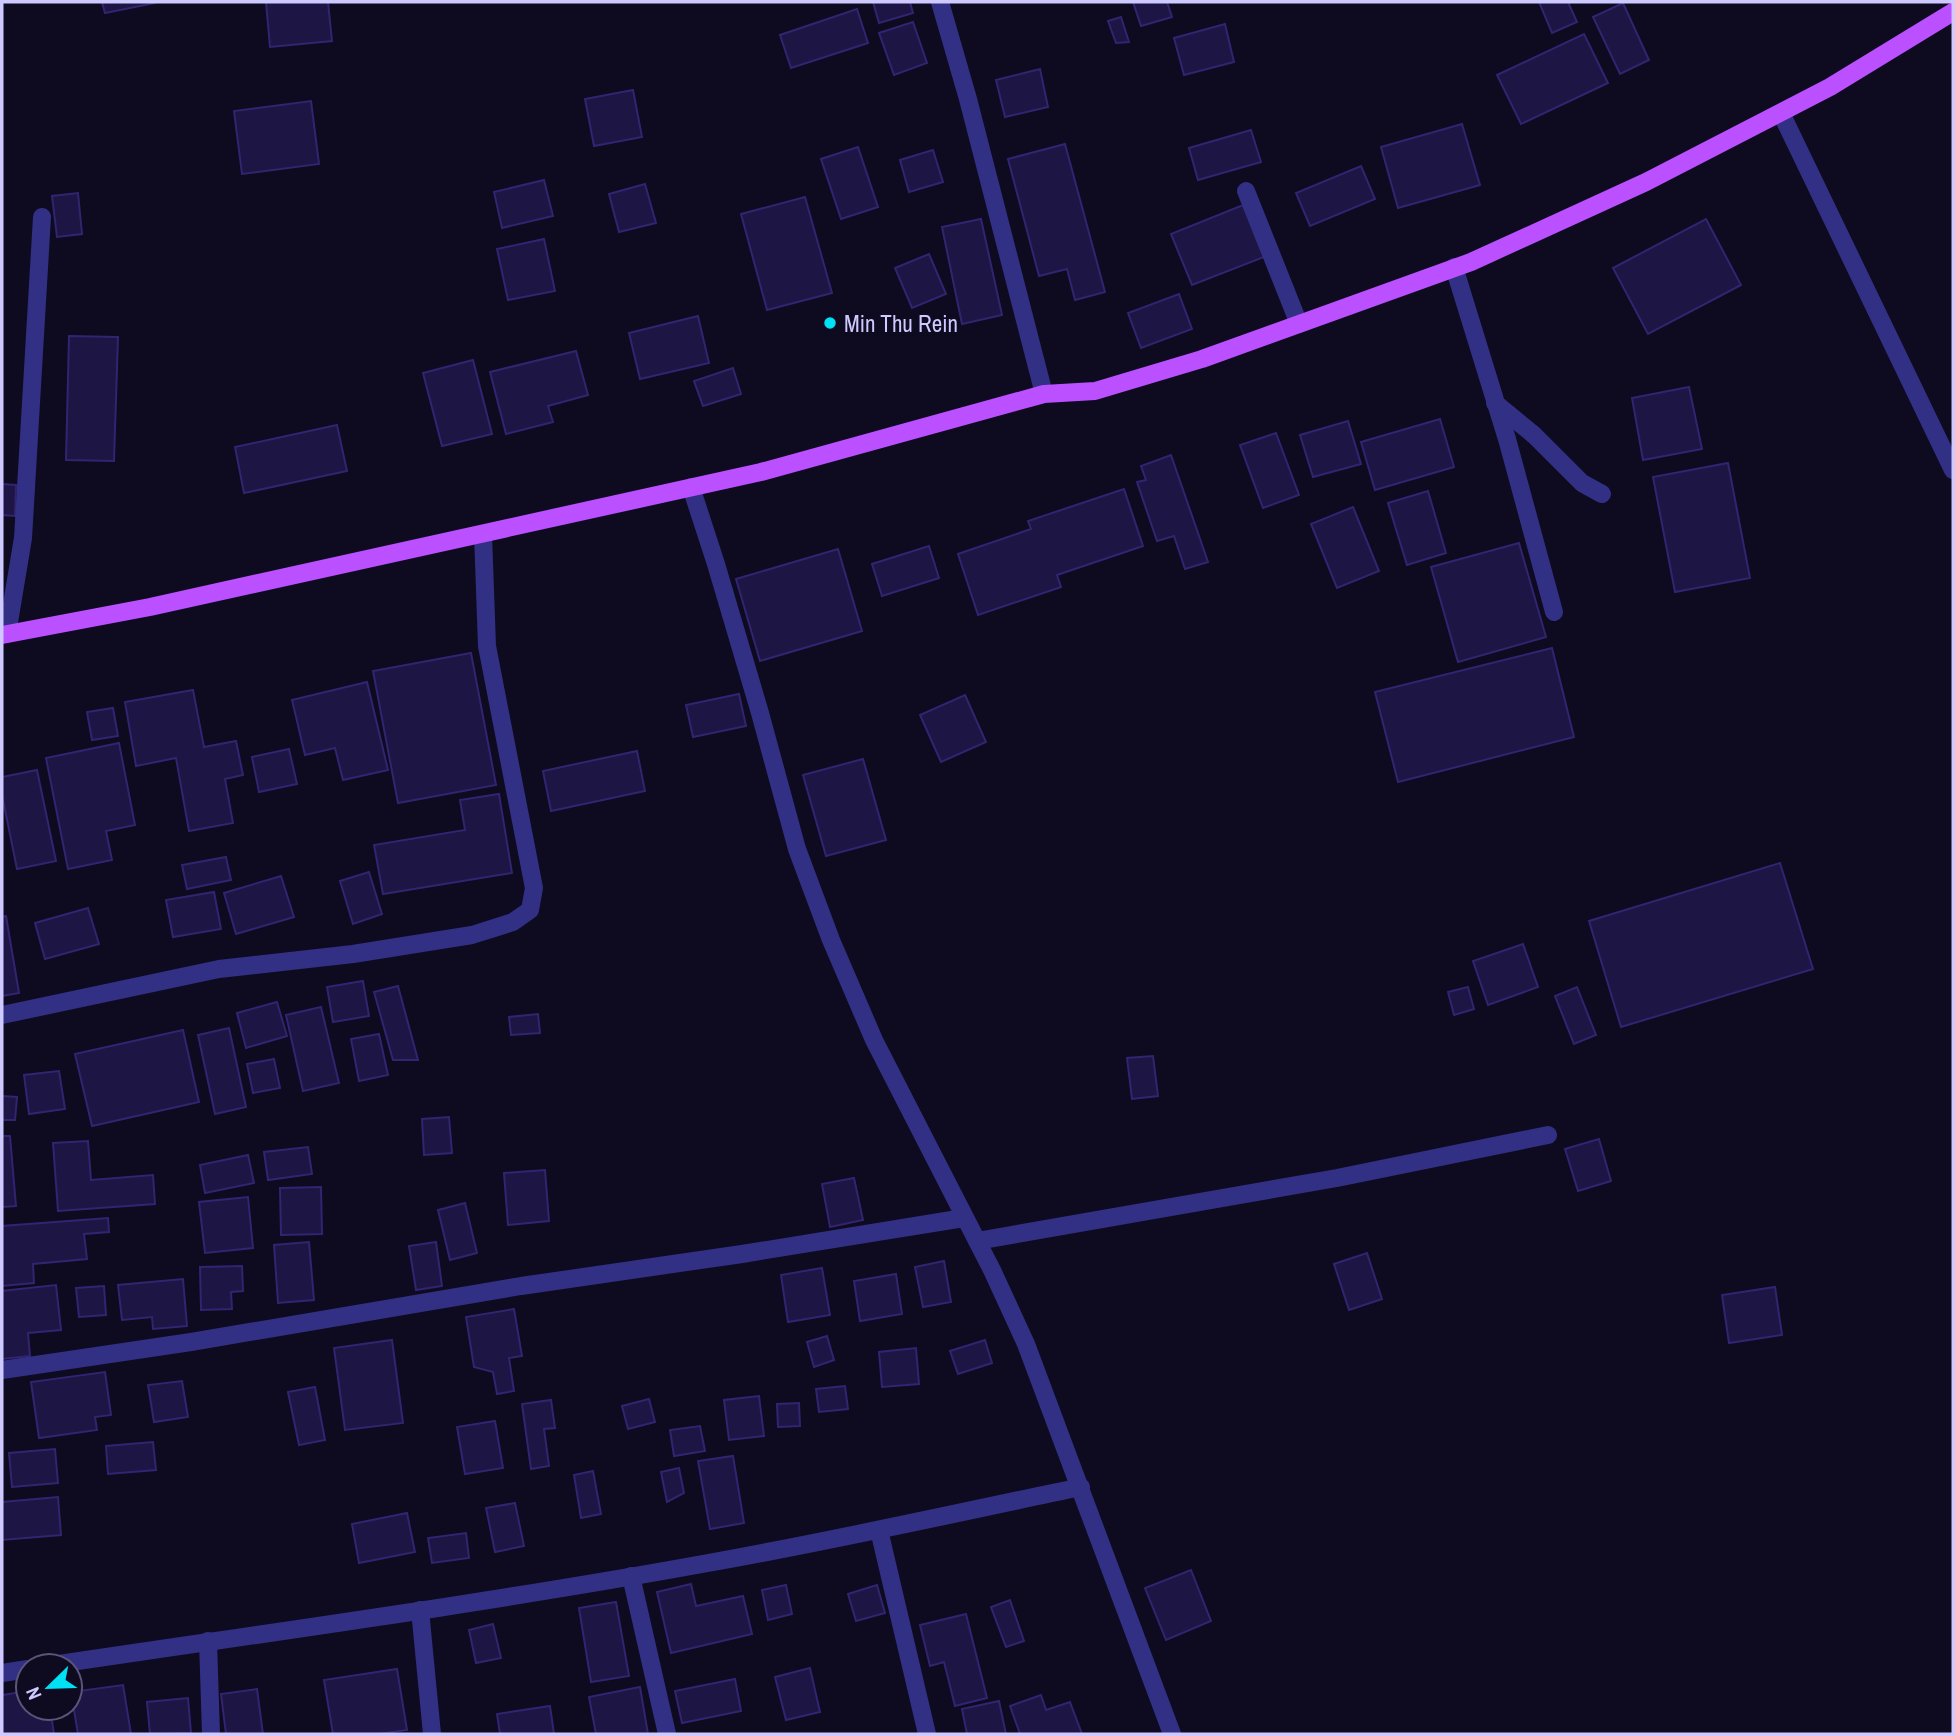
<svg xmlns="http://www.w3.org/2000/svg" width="1955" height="1736" font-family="'Archivo Narrow',sans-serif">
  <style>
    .building { fill: #1d1543; stroke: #322471; stroke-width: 2 }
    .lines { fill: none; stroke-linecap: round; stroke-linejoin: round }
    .service { stroke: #323084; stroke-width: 18 }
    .minor { stroke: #323084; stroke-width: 18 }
    .primary { stroke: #ba50ff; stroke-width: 18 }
    .poi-dot { fill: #00e1f4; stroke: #0e0a20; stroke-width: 2.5 }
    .labels { text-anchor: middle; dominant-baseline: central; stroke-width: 7; stroke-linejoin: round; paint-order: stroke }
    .poi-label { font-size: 23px; fill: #cec9ff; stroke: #0e0a20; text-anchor: start }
  </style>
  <rect width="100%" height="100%" fill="#0e0a20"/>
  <g class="building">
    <path d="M102,2H154L155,3L105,13Z"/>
    <path d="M266,2H328L332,41L270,47Z"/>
    <path d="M873,2H910L913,13L879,23Z"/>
    <path d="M1133,2H1167L1172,17L1141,26Z"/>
    <path d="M1539,2H1568L1577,22L1552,33Z"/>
    <path d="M1623,3L1649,60L1620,74L1593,17Z"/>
    <path d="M857,9L868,43L791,68L780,35Z"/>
    <path d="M1121,17L1129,42L1116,43L1108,21Z"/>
    <path d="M913,22L927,63L894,75L879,33Z"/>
    <path d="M1225,24L1234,62L1184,75L1174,38Z"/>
    <path d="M1584,34L1608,83L1521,124L1497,75Z"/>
    <path d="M1040,69L1048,107L1005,117L996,80Z"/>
    <path d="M633,90L642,137L594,146L585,99Z"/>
    <path d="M311,101L319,164L242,174L234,111Z"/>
    <path d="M1462,124L1480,185L1398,208L1381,147Z"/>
    <path d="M1251,130L1261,162L1198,180L1189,148Z"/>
    <path d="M1065,144L1105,292L1075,300L1067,269L1039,276L1008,159Z"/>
    <path d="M858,147L878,207L841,219L821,159Z"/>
    <path d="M933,150L943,182L909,192L900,160Z"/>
    <path d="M1361,166L1375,199L1310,226L1296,193Z"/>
    <path d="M544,180L553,216L502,228L494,192Z"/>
    <path d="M645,184L656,223L619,232L609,194Z"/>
    <path d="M78,193L82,234L57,237L52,196Z"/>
    <path d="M805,197L832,293L767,310L741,214Z"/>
    <path d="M1243,205L1264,257L1192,285L1171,234Z"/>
    <path d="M981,219L1002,315L962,324L942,227Z"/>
    <path d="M1706,219L1741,285L1648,334L1613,268Z"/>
    <path d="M544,239L555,291L508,300L497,249Z"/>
    <path d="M929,254L946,294L912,308L895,268Z"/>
    <path d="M1179,294L1192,329L1141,348L1128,313Z"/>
    <path d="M698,316L709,363L640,379L629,333Z"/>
    <path d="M69,336L118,337L114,461L66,460Z"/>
    <path d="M576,351L588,395L548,406L553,422L506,434L490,372Z"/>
    <path d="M473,360L492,434L442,446L423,373Z"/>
    <path d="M733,368L741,394L703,406L694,381Z"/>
    <path d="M1689,387L1702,449L1643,460L1632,398Z"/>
    <path d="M1440,419L1454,467L1375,490L1361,442Z"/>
    <path d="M1348,421L1361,464L1313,477L1300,435Z"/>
    <path d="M337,425L347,471L244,493L235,447Z"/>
    <path d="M1276,433L1299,495L1263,508L1240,445Z"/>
    <path d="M1171,455L1208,562L1185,569L1174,536L1157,541L1137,482L1146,480L1141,466Z"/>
    <path d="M1728,463L1750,578L1675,592L1653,477Z"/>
    <path d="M2,484L16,485L15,516L2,515Z"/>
    <path d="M1124,489L1143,546L1057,575L1061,587L978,615L958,554L1031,529L1028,521Z"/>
    <path d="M1428,491L1446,553L1407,565L1388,503Z"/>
    <path d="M1353,507L1379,571L1337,588L1311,524Z"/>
    <path d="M1519,543L1546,637L1458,662L1431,567Z"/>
    <path d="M929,546L939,578L882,596L872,564Z"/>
    <path d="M838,549L862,631L760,661L736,579Z"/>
    <path d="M1552,648L1574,737L1398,782L1375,692Z"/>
    <path d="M471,653L496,785L398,803L373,671Z"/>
    <path d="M367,682L388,770L343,780L335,748L305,755L292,700Z"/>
    <path d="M193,690L204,747L236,741L243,775L225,779L233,823L189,831L176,758L136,766L125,702Z"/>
    <path d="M739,694L746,726L693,737L686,705Z"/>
    <path d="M965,695L986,742L941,762L920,715Z"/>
    <path d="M113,708L118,736L92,740L87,712Z"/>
    <path d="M119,743L135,825L106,831L112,860L68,869L46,758Z"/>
    <path d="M289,749L297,784L259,792L252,757Z"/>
    <path d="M637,751L645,791L551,811L543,771Z"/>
    <path d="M863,759L886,840L826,856L803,775Z"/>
    <path d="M37,770L56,861L17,869L2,795V777Z"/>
    <path d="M499,794L512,873L383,894L374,845L465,830L460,800Z"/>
    <path d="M226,857L231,880L187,889L182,865Z"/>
    <path d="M1780,863L1813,969L1621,1027L1589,921Z"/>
    <path d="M369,872L382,914L353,924L340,881Z"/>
    <path d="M281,876L294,917L236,934L224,893Z"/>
    <path d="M214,892L221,929L173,937L166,900Z"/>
    <path d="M88,908L99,944L45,959L35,923Z"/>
    <path d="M6,916L19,993L2,996V917Z"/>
    <path d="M1523,944L1538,987L1488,1005L1473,961Z"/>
    <path d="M363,981L369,1016L333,1022L327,987Z"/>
    <path d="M398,986L418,1060H393L374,992Z"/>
    <path d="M1468,987L1474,1009L1454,1015L1448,992Z"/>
    <path d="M1577,987L1596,1035L1574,1044L1555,996Z"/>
    <path d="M277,1002L287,1036L246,1048L237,1013Z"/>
    <path d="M321,1007L339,1083L303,1091L286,1015Z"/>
    <path d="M538,1014L540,1033L511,1035L509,1017Z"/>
    <path d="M229,1028L246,1107L215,1114L198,1035Z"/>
    <path d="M183,1030L199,1102L92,1126L75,1054Z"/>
    <path d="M379,1034L388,1075L359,1081L351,1039Z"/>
    <path d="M1153,1056L1158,1096L1132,1099L1127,1058Z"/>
    <path d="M274,1059L280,1088L253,1093L247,1064Z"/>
    <path d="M59,1071L65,1109L29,1114L24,1075Z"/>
    <path d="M2,1096L17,1097L15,1120H2Z"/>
    <path d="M449,1117L452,1153L424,1155L422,1119Z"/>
    <path d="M2,1136H10L16,1206L2,1207Z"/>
    <path d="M1599,1139L1611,1181L1578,1191L1565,1149Z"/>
    <path d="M88,1141L91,1180L153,1175L155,1204L58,1211L53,1143Z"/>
    <path d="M308,1147L312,1174L268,1180L264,1152Z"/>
    <path d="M248,1155L254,1183L205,1193L200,1165Z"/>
    <path d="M545,1170L549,1221L508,1225L504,1173Z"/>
    <path d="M854,1178L863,1220L830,1227L822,1184Z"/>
    <path d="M321,1187L322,1234L281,1235L280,1188Z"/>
    <path d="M248,1197L253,1248L205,1253L199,1202Z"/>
    <path d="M465,1203L477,1253L450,1260L438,1210Z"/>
    <path d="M108,1218L109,1232L84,1234L87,1259L33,1264L34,1283L2,1286V1226Z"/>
    <path d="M309,1242L314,1300L278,1303L274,1245Z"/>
    <path d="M436,1242L442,1286L416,1290L409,1246Z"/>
    <path d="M1367,1253L1382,1299L1349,1310L1334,1264Z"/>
    <path d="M944,1261L951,1302L923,1307L915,1267Z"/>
    <path d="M242,1266L243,1291L231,1292L232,1309L201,1310L200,1267Z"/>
    <path d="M822,1268L830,1315L788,1322L781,1275Z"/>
    <path d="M896,1274L902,1314L860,1321L854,1281Z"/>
    <path d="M183,1279L187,1326L153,1329L152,1317L122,1320L118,1285Z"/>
    <path d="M56,1285L61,1330L28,1333L30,1356L2,1359V1291Z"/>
    <path d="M104,1286L106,1315L79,1317L76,1288Z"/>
    <path d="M1775,1287L1782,1335L1729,1343L1722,1295Z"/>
    <path d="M514,1309L522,1356L509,1358L514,1391L497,1394L493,1372L474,1367L466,1317Z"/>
    <path d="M827,1336L834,1360L814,1367L807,1342Z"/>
    <path d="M392,1340L403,1423L345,1430L334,1348Z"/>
    <path d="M985,1340L992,1363L958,1374L950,1351Z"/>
    <path d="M916,1348L919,1384L882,1387L879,1352Z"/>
    <path d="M105,1372L111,1415L95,1417L97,1430L39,1438L31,1382Z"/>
    <path d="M182,1381L188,1417L154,1422L148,1385Z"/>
    <path d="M845,1386L848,1409L819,1412L816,1389Z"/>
    <path d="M315,1387L325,1440L299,1445L288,1392Z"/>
    <path d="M759,1396L764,1436L729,1440L724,1400Z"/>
    <path d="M649,1399L655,1422L628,1429L622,1406Z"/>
    <path d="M551,1400L555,1428L544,1429L549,1466L531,1469L522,1404Z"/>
    <path d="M799,1403L800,1426L778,1427L777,1404Z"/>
    <path d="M495,1421L503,1468L465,1474L457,1427Z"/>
    <path d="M700,1426L705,1451L674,1456L670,1430Z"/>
    <path d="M153,1442L156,1470L108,1474L106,1446Z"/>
    <path d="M55,1449L58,1483L12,1487L9,1453Z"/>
    <path d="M733,1456L744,1523L710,1529L698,1461Z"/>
    <path d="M679,1468L684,1493L667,1502L661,1472Z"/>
    <path d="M593,1471L601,1514L581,1518L574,1475Z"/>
    <path d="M58,1497L61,1535L2,1540V1502Z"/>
    <path d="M515,1503L524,1546L495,1552L486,1508Z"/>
    <path d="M407,1513L415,1552L359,1563L352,1524Z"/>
    <path d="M466,1533L469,1558L432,1563L428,1538Z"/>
    <path d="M1191,1570L1211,1621L1166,1640L1145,1588Z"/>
    <path d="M691,1584L696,1606L743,1596L752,1634L671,1653L657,1592Z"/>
    <path d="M786,1585L792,1614L768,1620L762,1590Z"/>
    <path d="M877,1585L885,1613L856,1621L848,1594Z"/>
    <path d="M1010,1600L1024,1641L1006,1647L991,1607Z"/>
    <path d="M616,1602L629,1676L591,1682L579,1608Z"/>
    <path d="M966,1614L987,1698L955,1706L944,1662L930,1666L920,1625Z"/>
    <path d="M493,1624L501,1658L476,1663L469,1630Z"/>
    <path d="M810,1668L820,1712L786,1720L775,1677Z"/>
    <path d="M397,1669L407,1730L379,1734H333L324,1680Z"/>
    <path d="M735,1679L741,1711L682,1723L675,1691Z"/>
    <path d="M123,1685L131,1734H78L71,1692Z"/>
    <path d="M640,1687L648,1734H596L589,1697Z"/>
    <path d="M257,1689L263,1734H226L221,1694Z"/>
    <path d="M28,1691V1708H50L54,1734H2V1695Z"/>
    <path d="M1041,1695L1046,1710L1070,1702L1082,1734H1020L1010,1706Z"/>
    <path d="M188,1698L191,1733L150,1734L147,1702Z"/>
    <path d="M999,1701L1006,1734H967L962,1709Z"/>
    <path d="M550,1706L554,1734H500L497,1714Z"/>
  </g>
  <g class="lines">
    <g class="service">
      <path d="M1454,267L1507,439L1554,612"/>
      <path d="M1495,403L1534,435L1582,483L1602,494"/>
    </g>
    <g class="minor">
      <path d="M940,2L968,99L1044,394"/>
      <path d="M1781,113L1953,470"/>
      <path d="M1246,191L1299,324"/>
      <path d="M691,487L716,564L760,713L797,849L831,940L874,1040L992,1270L1026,1344L1172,1734"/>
      <path d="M7,634L23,538L42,217"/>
      <path d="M2,1015L219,969L353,954L472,935L513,922L530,910L534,888L487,646L483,534"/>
      <path d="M977,1241L1337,1178L1548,1135"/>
      <path d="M2,1370L191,1342L521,1286L742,1254L964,1218"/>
      <path d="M879,1530L927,1734"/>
      <path d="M631,1576L667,1734"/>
      <path d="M420,1610L432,1734"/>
      <path d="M208,1641L211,1734"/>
      <path d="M45,1666C266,1633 488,1603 708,1563C833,1541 956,1513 1081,1487"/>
      <path d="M2,1673L28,1669"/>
    </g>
    <path class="primary" d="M2,635L150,607L761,472L1044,394L1095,391L1202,359L1471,262L1646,182L1830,87L1953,12"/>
  </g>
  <circle class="poi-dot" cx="830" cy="323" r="7"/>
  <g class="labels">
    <g class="poi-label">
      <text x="844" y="323">Min Thu Rein</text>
    </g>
  </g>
  <rect width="1955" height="1736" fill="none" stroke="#cec9ff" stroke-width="7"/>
  <g transform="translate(49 1687) rotate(247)"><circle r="33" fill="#0e0a20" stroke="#5b5679" stroke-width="2"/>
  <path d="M0-5L12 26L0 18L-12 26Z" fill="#00e1f4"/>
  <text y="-10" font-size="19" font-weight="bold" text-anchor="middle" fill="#cec9ff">N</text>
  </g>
</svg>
